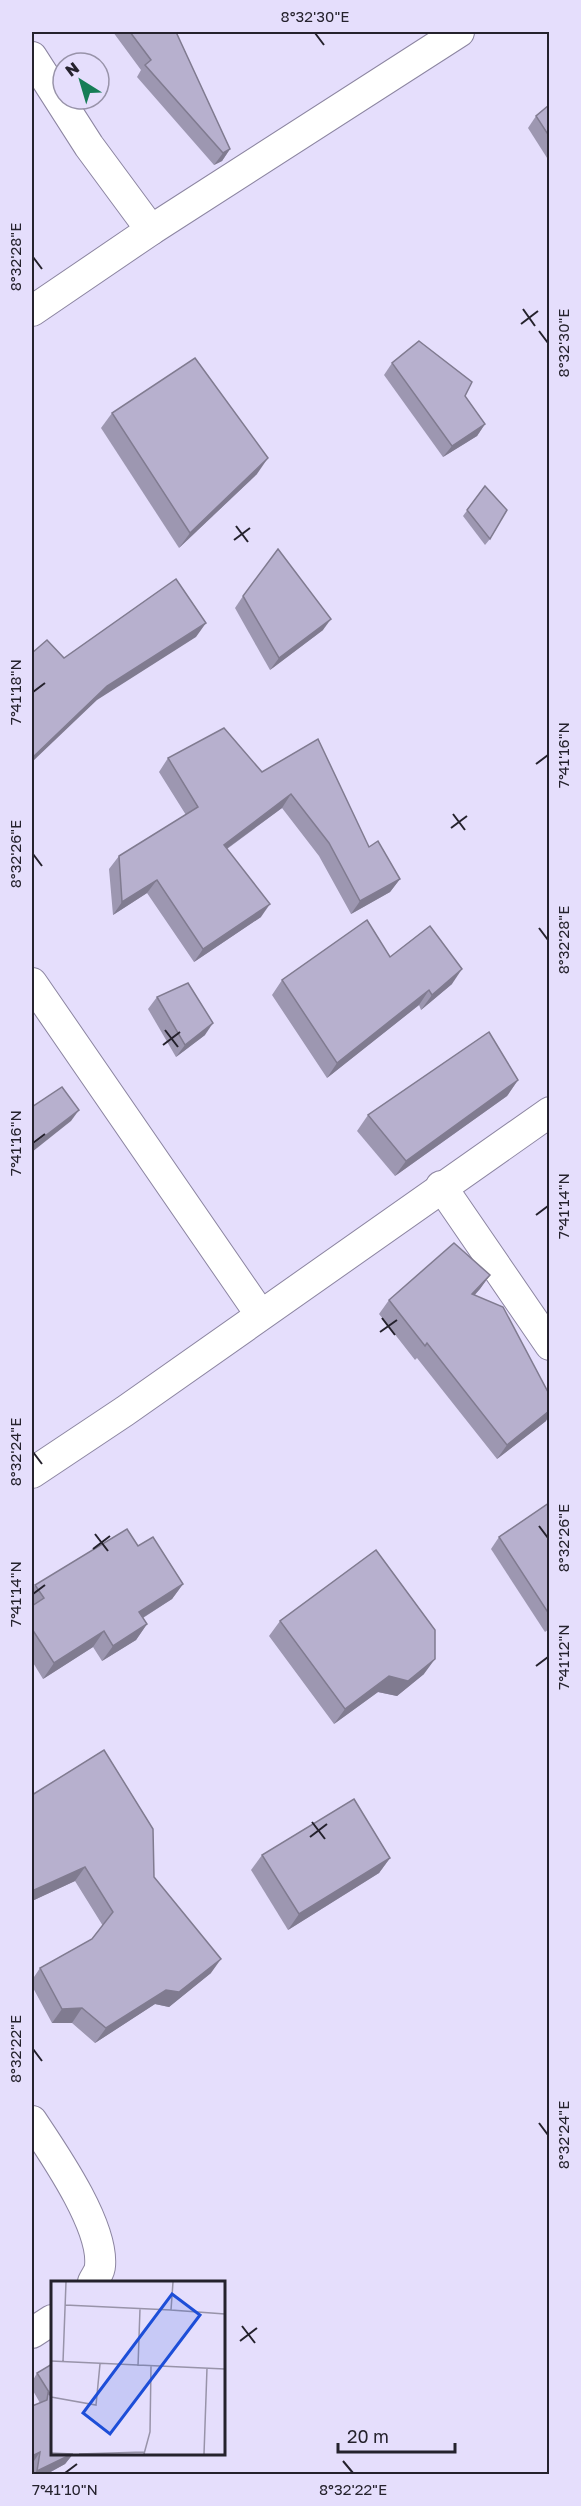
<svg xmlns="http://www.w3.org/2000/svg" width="581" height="2506" font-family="'Golos Text',sans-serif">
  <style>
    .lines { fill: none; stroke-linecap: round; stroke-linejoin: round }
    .minor-casing { stroke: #8c85a1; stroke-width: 32 }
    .minor { stroke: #fff; stroke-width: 30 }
    .wall { fill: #9d97b1 }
    .shaded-wall { fill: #807b90 }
    .building { fill: #b7b0ce; stroke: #807b90; stroke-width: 1.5 }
    .ticks { fill: none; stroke: #25222d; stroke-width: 2 }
    .inset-road { fill: none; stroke: #9893a9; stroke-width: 1.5 }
    .view { fill: #1d4ed8; fill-opacity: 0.15; stroke: #1d4ed8; stroke-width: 3 }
    .inset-edge { fill: none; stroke: #25222d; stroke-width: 3 }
    .neatline { fill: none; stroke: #25222d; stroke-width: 2 }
    .ticks-label { font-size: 15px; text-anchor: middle; fill: #25222d }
  </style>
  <rect width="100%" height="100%" fill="#e5defc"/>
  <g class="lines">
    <defs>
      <g id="minor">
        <path d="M32,57L89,146L151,230L459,32"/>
        <path d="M32,311L151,230"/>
        <path d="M32,983L260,1314"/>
        <path d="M441,1186L550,1345"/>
        <path d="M32,1473L125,1411L550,1112"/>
        <path d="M32,2121C54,2154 104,2226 100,2266C100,2272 95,2277 93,2282"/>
        <path d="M32,2333L52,2320"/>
      </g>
    </defs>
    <use href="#minor" class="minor-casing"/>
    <use href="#minor" class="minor"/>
  </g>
  <g class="wall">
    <path d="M113,32H176L230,149L222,161L214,165L137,77L141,70Z"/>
    <path d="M549,105V161L528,128L536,116Z"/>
    <path d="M392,363L465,396L485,424L477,436L443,457L384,375Z"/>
    <path d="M112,413L257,474L179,548L101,428Z"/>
    <path d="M485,486L490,539L485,545L463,516Z"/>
    <path d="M243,596L323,630L270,670L235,608Z"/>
    <path d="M168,758L262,772L369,847L400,879L390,892L351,914L319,856L282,808L227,849L261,917L194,962L147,893L113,915L109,869L119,856L186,815L159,772Z"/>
    <path d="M390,957L452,984L421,1010L419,1005L327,1078L272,995L282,980Z"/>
    <path d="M157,997L205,1035L176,1057L148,1009Z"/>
    <path d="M518,1080L507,1096L395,1176L357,1131L368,1115Z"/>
    <path d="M490,1275L475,1295L546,1421L497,1459L417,1358L415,1360L379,1314L389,1300Z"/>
    <path d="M549,1503V1629L545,1632L491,1549L499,1537Z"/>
    <path d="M138,1546L183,1584L172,1599L143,1618L147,1624L136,1640L102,1661L93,1647L43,1679L32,1661V1590L35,1585Z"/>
    <path d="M280,1621L424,1674L397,1696L378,1692L334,1724L269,1636Z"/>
    <path d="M32,1795L154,1877L211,1973L169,2007L155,2004L95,2043L72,2023H52L32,1986V1980L40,1968L92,1939L103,1926L75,1881L32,1901Z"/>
    <path d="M262,1855L390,1858L379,1873L288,1930L251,1870Z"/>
    <path d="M52,2364V2454H73L65,2464L45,2475H32V2406L40,2403L32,2389V2382L37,2373Z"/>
  </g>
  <g class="shaded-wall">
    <path d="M230,149L222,161L214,165L223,153Z"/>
    <path d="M485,424L477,436L443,457L452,446Z"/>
    <path d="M268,458L257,474L179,548L190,533Z"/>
    <path d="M331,619L323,630L270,670L279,658Z"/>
    <path d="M206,623L196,637L97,700L32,762V758L107,686Z"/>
    <path d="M291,794L282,808L214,858L224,845Z"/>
    <path d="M400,879L390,892L351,914L360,901Z"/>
    <path d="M157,880L147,893L113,915L122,902Z"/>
    <path d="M270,904L261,917L194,962L203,949Z"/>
    <path d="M462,969L452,984L421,1010L432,995Z"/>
    <path d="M429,990L419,1005L327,1078L337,1063Z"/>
    <path d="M213,1023L205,1035L176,1057L185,1045Z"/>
    <path d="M518,1080L507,1096L395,1176L406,1161Z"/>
    <path d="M79,1110L71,1121L32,1152V1146Z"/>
    <path d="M490,1275L480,1289L462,1308L472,1294Z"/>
    <path d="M549,1411V1416L546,1421L497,1459L507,1445Z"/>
    <path d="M183,1584L172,1599L128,1627L139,1612Z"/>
    <path d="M147,1624L136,1640L102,1661L113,1646Z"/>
    <path d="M104,1631L93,1647L43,1679L54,1663Z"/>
    <path d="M435,1659L424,1674L397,1696L378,1692L334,1724L345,1709L389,1676Z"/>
    <path d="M390,1858L379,1873L288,1930L299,1914Z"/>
    <path d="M85,1867L75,1881L32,1901V1891Z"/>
    <path d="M221,1959L211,1973L169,2007L155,2004L95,2043L106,2028L166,1990Z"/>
    <path d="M82,2008L72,2023H52L62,2009Z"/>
    <path d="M40,2452L32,2464V2456Z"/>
    <path d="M72,2454H73L65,2464L45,2475H35L37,2471Z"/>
  </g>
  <g class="building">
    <path d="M130,32H176L230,149L223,153L145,65L151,60Z"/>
    <path d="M549,105V136L536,116Z"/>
    <path d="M419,341L472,382L465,396L485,424L452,446L392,363Z"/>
    <path d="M195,358L268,458L190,533L112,413Z"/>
    <path d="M485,486L507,510L490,539L467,510Z"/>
    <path d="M278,549L331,619L279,658L243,596Z"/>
    <path d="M176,579L206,623L107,686L32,758V653L47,640L64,658Z"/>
    <path d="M224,728L262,772L318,739L369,847L378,841L400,879L360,901L329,843L291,794L224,845L270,904L203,949L157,880L122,902L119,856L198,807L168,758Z"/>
    <path d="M367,920L390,957L430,926L462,969L432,995L429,990L337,1063L282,980Z"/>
    <path d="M188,983L213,1023L185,1045L157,997Z"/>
    <path d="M489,1032L518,1080L406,1161L368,1115Z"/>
    <path d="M62,1087L79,1110L32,1146V1107Z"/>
    <path d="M454,1243L490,1275L472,1294L503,1307L549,1394V1411L507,1445L427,1343L425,1346L389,1300Z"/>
    <path d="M549,1503V1614L499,1537Z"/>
    <path d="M127,1529L138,1546L153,1537L183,1584L139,1612L147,1624L113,1646L104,1631L54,1663L32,1629V1606L44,1598L35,1585Z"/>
    <path d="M376,1550L435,1630V1659L408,1681L389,1676L345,1709L280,1621Z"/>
    <path d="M104,1750L153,1829L154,1877L221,1959L179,1992L166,1990L106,2028L82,2008L62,2009L40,1968L92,1939L113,1912L85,1867L32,1891V1795Z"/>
    <path d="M354,1799L390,1858L299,1914L262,1855Z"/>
    <path d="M52,2364V2454H72L37,2471L40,2452L32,2456V2406L47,2400L48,2393L52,2397L37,2373Z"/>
  </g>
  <path class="ticks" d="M315,33L324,45M33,257L42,269M523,309L535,326M521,324L538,311M539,331L548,343M236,526L248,542M234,540L250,528M33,692L45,683M536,764L548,755M453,814L465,830M451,828L467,816M33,854L42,866M539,928L548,940M165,1030L178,1047M163,1045L180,1032M33,1143L45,1134M536,1215L548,1206M382,1318L395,1335M380,1332L397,1320M33,1452L42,1464M539,1526L548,1538M95,1534L108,1551M93,1549L110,1536M33,1594L45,1585M536,1666L548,1657M312,1822L325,1839M310,1837L327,1824M33,2049L42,2061M539,2123L548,2135M242,2326L255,2343M240,2341L257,2328M343,2461L353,2473M65,2473L77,2464"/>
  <g transform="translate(51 2281)">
    <rect width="174" height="174" fill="#e5defc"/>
    <path class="inset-road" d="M122,1L120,29L174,33M14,24L120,29M0,80L174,88M12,81L15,1M87,85L89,28M0,116L45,124L49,83M0,172L22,173M28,173L93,171M93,173L99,151L100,85M153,173L156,87"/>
    <path class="view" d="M121,13L149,34L59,153L32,132Z"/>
    <rect width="174" height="174" class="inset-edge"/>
  </g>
  <rect width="581" height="2506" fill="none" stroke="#e5defc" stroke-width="66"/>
  <g transform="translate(81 81) rotate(323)"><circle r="28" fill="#e5defc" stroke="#9893a9" stroke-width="1.5"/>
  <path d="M0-4.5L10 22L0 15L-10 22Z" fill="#167d56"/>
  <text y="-9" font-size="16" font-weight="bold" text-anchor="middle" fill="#25222d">N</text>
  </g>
  <path d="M338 2443v9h117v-9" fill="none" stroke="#25222d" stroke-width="3"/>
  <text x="347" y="2443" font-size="18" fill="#25222d" stroke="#e5defc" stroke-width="4.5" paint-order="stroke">20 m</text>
  <rect x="33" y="33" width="515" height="2440" class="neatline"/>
  <g class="ticks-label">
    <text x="315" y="22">8°32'30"E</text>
    <text transform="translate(16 257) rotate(-90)" y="5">8°32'28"E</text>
    <text transform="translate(564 343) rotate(-90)" y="5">8°32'30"E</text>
    <text transform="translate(16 692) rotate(-90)" y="5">7°41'18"N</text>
    <text transform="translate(564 755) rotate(-90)" y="5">7°41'16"N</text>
    <text transform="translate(16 854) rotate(-90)" y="5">8°32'26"E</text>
    <text transform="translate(564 940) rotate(-90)" y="5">8°32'28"E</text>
    <text transform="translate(16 1143) rotate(-90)" y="5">7°41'16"N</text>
    <text transform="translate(564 1206) rotate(-90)" y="5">7°41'14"N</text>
    <text transform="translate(16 1452) rotate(-90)" y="5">8°32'24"E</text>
    <text transform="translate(564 1538) rotate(-90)" y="5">8°32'26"E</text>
    <text transform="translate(16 1594) rotate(-90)" y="5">7°41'14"N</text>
    <text transform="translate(564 1657) rotate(-90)" y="5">7°41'12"N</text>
    <text transform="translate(16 2049) rotate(-90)" y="5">8°32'22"E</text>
    <text transform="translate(564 2135) rotate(-90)" y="5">8°32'24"E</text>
    <text x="65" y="2495">7°41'10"N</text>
    <text x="353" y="2495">8°32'22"E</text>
  </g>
</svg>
